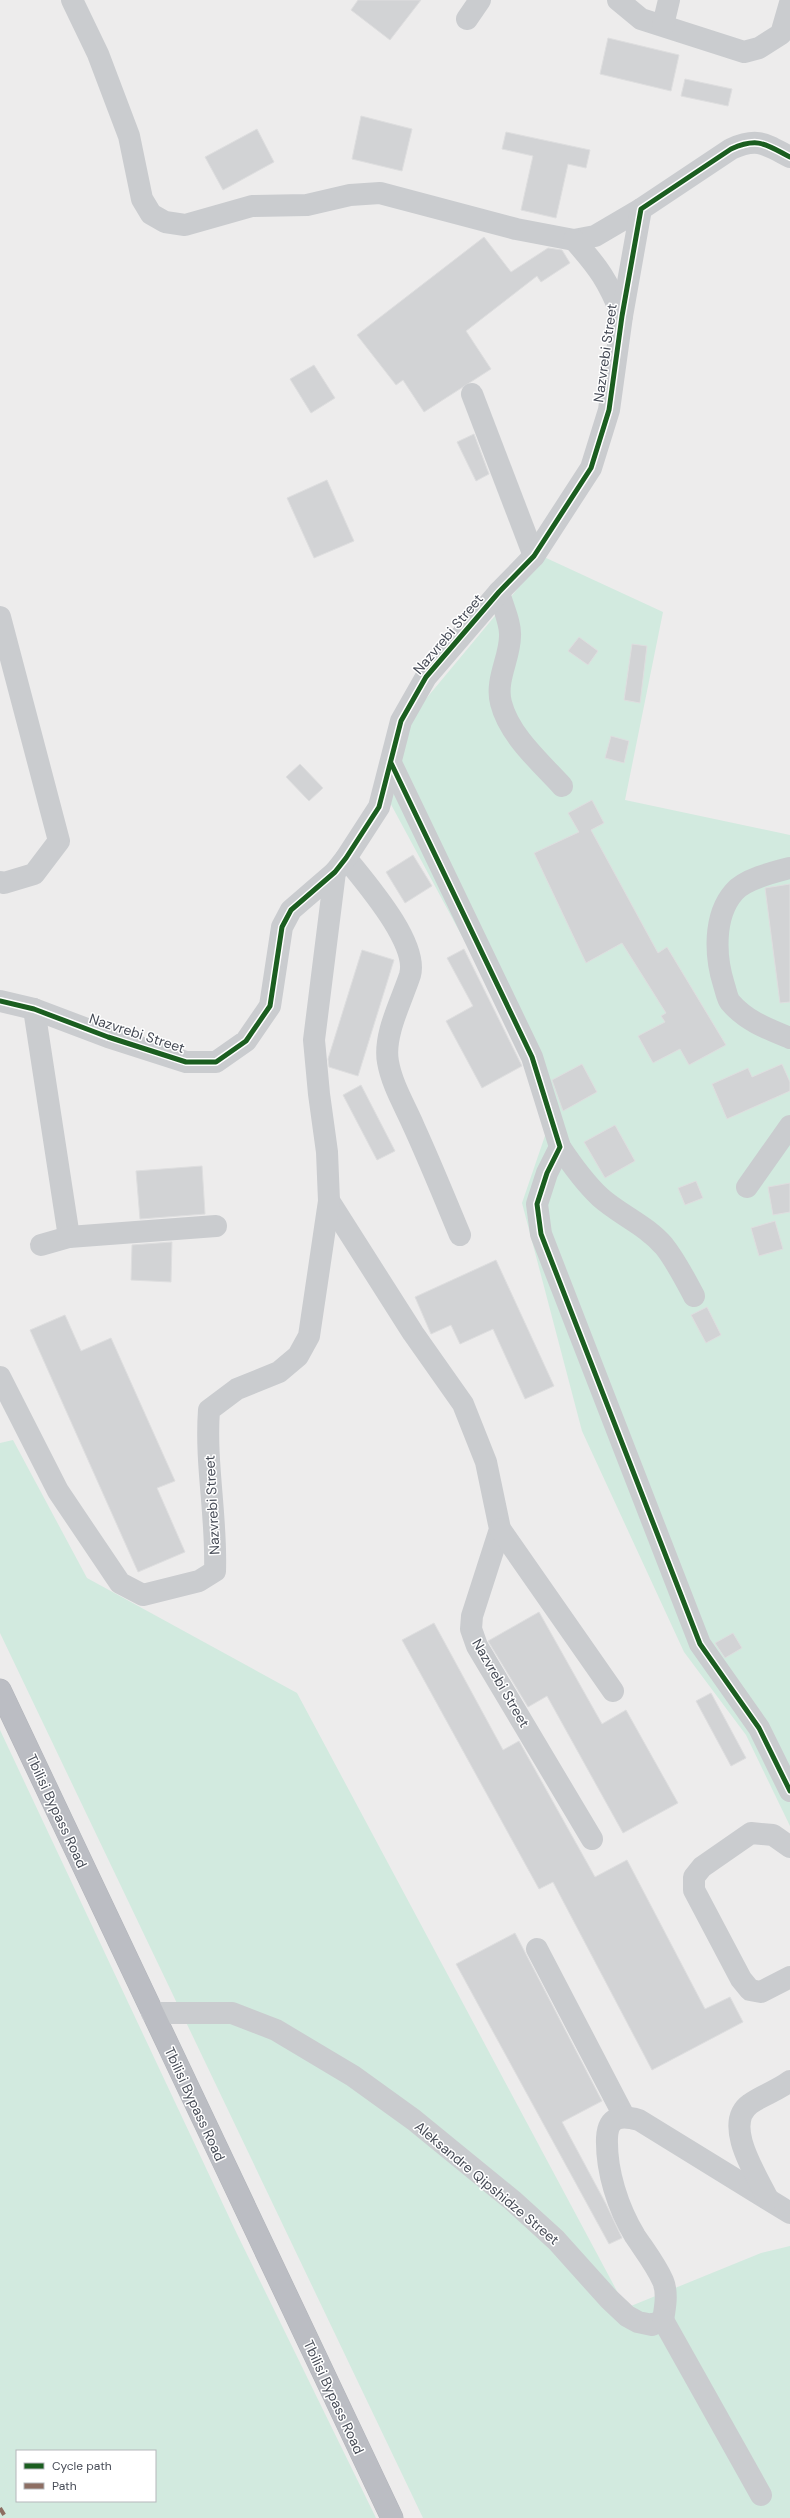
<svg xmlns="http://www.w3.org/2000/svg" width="790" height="2518" font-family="'DM Sans',sans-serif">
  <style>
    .green { fill: #d2eadf; fill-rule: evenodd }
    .building { fill: #d2d3d5; stroke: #dededf }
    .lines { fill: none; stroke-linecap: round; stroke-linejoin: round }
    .highway-casing { stroke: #b2b4ba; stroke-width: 23 }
    .minor { stroke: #cacccf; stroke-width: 22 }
    .highway { stroke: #bbbdc3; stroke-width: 22 }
    .quiet { stroke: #8d6e63; stroke-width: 4; stroke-dasharray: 8 4; stroke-linecap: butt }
    .cycleway-casing { stroke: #fff; stroke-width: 8 }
    .cycleway { stroke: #1b5e20; stroke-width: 5 }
    .labels { text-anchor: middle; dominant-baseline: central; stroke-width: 3; stroke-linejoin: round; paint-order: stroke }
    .street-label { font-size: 14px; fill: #464b56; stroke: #fff }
  </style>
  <rect width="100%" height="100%" fill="#edecec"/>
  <g class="green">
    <path d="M544,557L663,612L625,800L790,835V1826L746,1735L684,1652L582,1431L522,1203L548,1127L533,1068L387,797L410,718Z"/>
    <path d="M13,1440L87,1578L297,1693L626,2308L761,2253L790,2246V2518H423L0,1633V1443Z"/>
    <path d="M0,1730L237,2234L376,2518H0ZM17,2451H155V2501H17Z"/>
  </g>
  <g class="building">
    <path d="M358,0H421L390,40L351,10Z"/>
    <path d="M608,38L679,55L671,91L600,74Z"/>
    <path d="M685,79L732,89L728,106L681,96Z"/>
    <path d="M361,116L412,129L402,171L352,159Z"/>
    <path d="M257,129L274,162L223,190L205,157Z"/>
    <path d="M506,132L590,150L586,168L568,164L556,218L521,210L533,156L502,149Z"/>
    <path d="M484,237L511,272L548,248L562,250L570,263L541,282L537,276L466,331L491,369L424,412L403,380L396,385L357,335Z"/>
    <path d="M314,365L335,398L311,413L290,379Z"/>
    <path d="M474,434L489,474L476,481L457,442Z"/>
    <path d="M327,480L354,541L314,558L287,498Z"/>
    <path d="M579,637L598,651L588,665L568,651Z"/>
    <path d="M632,644L647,646L640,703L624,700Z"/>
    <path d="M611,736L629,741L624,763L605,758Z"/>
    <path d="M300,764L323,788L309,801L286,777Z"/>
    <path d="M592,800L604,823L591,830L658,953L667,947L726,1045L689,1065L680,1049L653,1063L638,1036L665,1022L661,1016L666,1013L622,943L586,963L534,853L579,832L568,813Z"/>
    <path d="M413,855L432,886L405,903L386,872Z"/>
    <path d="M790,884V1002L780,1003L765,888Z"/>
    <path d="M464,949L522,1066L482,1088L446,1021L473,1006L447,958Z"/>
    <path d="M362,950L394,960L358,1076L329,1067L328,1059Z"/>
    <path d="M582,1064L597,1092L563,1111L552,1080Z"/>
    <path d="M782,1064L790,1082V1091L727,1119L712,1084L748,1068L752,1077Z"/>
    <path d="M361,1085L395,1151L377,1160L343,1095Z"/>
    <path d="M615,1125L635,1161L605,1178L584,1142Z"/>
    <path d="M202,1166L205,1214L140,1219L136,1171Z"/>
    <path d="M696,1181L703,1198L685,1205L678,1188Z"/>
    <path d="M790,1183V1212L773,1215L768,1187Z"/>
    <path d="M775,1221L783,1249L759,1256L751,1228Z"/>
    <path d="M172,1242L171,1282L131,1280L132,1245Z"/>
    <path d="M496,1260L554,1386L525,1399L493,1329L460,1344L451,1325L431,1334L415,1297Z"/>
    <path d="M707,1307L721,1335L706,1343L691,1315Z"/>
    <path d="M65,1315L81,1351L111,1338L175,1481L157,1488L185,1552L138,1572L30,1330Z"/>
    <path d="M539,1612L602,1724L626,1710L678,1803L623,1833L547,1696L528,1707L488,1641Z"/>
    <path d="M434,1623L503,1750L519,1741L595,1877L627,1860L705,2009L730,1997L743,2022L652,2070L553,1882L539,1889L402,1640Z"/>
    <path d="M733,1633L742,1648L725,1658L715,1643Z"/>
    <path d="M711,1693L746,1758L731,1766L696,1701Z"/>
    <path d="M515,1933L602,2101L562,2122L606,2204L622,2238L609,2244L456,1964Z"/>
  </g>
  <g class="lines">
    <defs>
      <path id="highway" d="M0,1690L392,2518"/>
    </defs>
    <use href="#highway" class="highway-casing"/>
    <g class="minor">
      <path d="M72,0L98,54L129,136L142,199L151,214L165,222L185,225L252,206L307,205L350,195L380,193L516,229L574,240L595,236L641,209"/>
      <path d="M618,0L641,19L744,52L759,48L781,34L790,3"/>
      <path d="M467,19L480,0"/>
      <path d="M663,25L669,0"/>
      <path d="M574,240C599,268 608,281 622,316"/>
      <path d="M472,394L534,556"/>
      <path d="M499,592C502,605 511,623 510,636C510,658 495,680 501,703C509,735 540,762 562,786"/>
      <path d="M0,617L59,841L34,874L4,883L0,882"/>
      <path d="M391,763L532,1057L560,1147L547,1173L537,1204L541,1234L700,1644L759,1728L790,1791"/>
      <path d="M346,858C365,882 419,943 410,975C402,1000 383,1035 388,1062C392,1085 405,1106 414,1127C430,1162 445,1199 460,1235"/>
      <path d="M790,868C774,872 745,879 734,892C713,916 715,957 724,985C726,991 727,998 730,1002C746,1021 768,1029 790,1038"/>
      <path d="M0,1001L34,1009L108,1037L186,1062H216L246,1041L270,1006L282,927L291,910L335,872L346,858L379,807L401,721L426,677L499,592L534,556L591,468L609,410L622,316L641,209L731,149C758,137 765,144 790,157"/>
      <path d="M34,1009L69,1237"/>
      <path d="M560,1147C572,1165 584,1182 600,1197C620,1215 646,1225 664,1246C676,1261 685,1279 694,1296"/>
      <path d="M747,1187L790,1126"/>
      <path d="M329,1201L413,1333L463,1404L486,1462L500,1529L472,1616L471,1629L477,1646L592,1839"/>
      <path d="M41,1245L69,1237L216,1226"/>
      <path d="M0,1377L58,1491L120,1583L143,1595L199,1581L215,1571C217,1517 205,1464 209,1410L237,1389L279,1372L298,1356L309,1336L329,1201L327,1152L319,1094L314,1040L335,872"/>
      <path d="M500,1529L613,1691"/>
      <path d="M790,1847L773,1835L751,1833L702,1867L694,1877V1890L741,1979L750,1990L761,1992L790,1977"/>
      <path d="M537,1949L624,2116"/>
      <path d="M152,2013H232L276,2030L353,2076L414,2120L512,2200L556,2240L609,2299L627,2316L638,2322L652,2325L663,2320C665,2308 668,2293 663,2281C656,2265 645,2251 635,2236C618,2208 606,2171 607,2138C608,2116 621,2115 639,2120L790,2213"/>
      <path d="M768,2199C757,2176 722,2124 750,2104C762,2095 777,2091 790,2081"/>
      <path d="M663,2320L761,2495"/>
    </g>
    <use href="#highway" class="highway"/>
    <path class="quiet" d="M0,2508L6,2518"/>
    <defs>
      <g id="cycleway">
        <path d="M391,763L532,1057L560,1147L547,1173L537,1204L541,1234L700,1644L759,1728L790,1791"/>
        <path d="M0,1001L34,1009L108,1037L186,1062H216L246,1041L270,1006L282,927L291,910L335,872L346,858L379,807L401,721L426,677L499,592L534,556L591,468L609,410L622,316L641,209L731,149C758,137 765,144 790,157"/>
      </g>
    </defs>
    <use href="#cycleway" class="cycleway-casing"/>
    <use href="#cycleway" class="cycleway"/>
  </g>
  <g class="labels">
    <g class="street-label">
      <text transform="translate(605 353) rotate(-82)">Nazvrebi Street</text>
      <text transform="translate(448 634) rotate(-50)">Nazvrebi Street</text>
      <text transform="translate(137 1033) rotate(18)">Nazvrebi Street</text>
      <text transform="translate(212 1505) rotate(-93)">Nazvrebi Street</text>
      <text transform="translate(501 1683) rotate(60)">Nazvrebi Street</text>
      <text transform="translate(57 1811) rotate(65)">Tbilisi Bypass Road</text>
      <text transform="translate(195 2104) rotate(65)">Tbilisi Bypass Road</text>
      <text transform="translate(487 2183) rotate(40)">Aleksandre Qipshidze Street</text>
      <text transform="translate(334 2397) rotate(65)">Tbilisi Bypass Road</text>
    </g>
  </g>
  <rect x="16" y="2450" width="140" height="52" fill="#ffffff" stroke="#b5b7bb"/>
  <rect x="24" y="2463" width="20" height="6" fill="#1b5e20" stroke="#b5b7bb"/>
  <text x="52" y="2470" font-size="12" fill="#464b56">Cycle path</text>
  <rect x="24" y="2483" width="20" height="6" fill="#8d6e63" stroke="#b5b7bb"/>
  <text x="52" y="2490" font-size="12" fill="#464b56">Path</text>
</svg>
